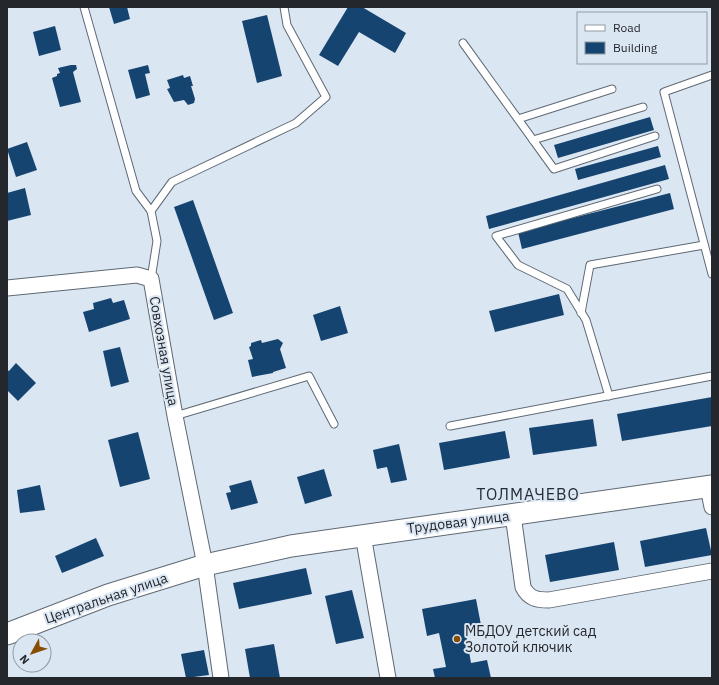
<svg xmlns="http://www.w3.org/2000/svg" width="719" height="685" font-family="'IBM Plex Sans',sans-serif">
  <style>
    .building { fill: #164471 }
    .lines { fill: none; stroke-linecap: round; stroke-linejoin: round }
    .lane-casing { stroke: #5f6974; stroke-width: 9 }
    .street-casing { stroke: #5f6974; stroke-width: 17 }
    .secondary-casing { stroke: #5f6974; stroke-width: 23 }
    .lane { stroke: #fff; stroke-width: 7 }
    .street { stroke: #fff; stroke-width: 15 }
    .secondary { stroke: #fff; stroke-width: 21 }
    .poi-dot { fill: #864e00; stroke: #dbe6f3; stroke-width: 1.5 }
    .labels { text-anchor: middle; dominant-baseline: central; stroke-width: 4; stroke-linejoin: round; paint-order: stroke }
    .street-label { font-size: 14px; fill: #24282d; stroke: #dbe6f3 }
    .poi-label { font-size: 14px; fill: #24282d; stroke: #dbe6f3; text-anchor: start }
    .quarter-label { font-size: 16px; letter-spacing: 1px; fill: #242c36; stroke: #dbe6f3 }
  </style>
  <rect width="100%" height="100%" fill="#dbe6f3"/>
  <g class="building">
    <path d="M109,7H127L130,19L114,24Z"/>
    <path d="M348,7H362L406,33L395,53L359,32L338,66L319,55Z"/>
    <path d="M267,15L282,76L257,83L242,21Z"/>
    <path d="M55,26L61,50L39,56L33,32Z"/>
    <path d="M71,65H76L77,69L73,72L81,102L60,107L52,78L57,76V74L60,73L58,68Z"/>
    <path d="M148,65L150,73L145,74L150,95L136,99L128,70Z"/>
    <path d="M183,75L184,78L190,76L193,86H191L195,99L194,103L188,105L184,100L174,102L167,89L170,88L167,80Z"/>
    <path d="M650,117L654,130L558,158L554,145Z"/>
    <path d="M27,142L37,170L16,177L7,149Z"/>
    <path d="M658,146L661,157L578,180L575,169Z"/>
    <path d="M665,165L669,179L489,229L486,216Z"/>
    <path d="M25,188L31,215L7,221V193Z"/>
    <path d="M670,193L674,209L522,249L518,232Z"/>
    <path d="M193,200L233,313L214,320L174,207Z"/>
    <path d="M559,294L564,315L495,332L489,311Z"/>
    <path d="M111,298L113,303L124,300L130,319L89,332L83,312L94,309L93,303Z"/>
    <path d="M340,306L348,333L321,341L313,315Z"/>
    <path d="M278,339L283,343L280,349L286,368L273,372V373L252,377L248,360L253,359L249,347L251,346V343L261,340L262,343Z"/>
    <path d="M120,347L129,382L111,387L103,351Z"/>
    <path d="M16,363L36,383L18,401L7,390V370L9,371Z"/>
    <path d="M712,397V426L622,441L617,414Z"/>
    <path d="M593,419L597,446L533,455L529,428Z"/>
    <path d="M505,431L510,458L444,470L439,443Z"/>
    <path d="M138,432L150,479L120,487L108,440Z"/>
    <path d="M399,444L407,480L391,483L387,467L377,469L373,450Z"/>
    <path d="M324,469L332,496L305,504L297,477Z"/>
    <path d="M251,480L258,503L231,510L226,493L231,492L229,486Z"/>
    <path d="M40,485L45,510L20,513L17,490Z"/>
    <path d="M706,528L712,555L645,567L640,541Z"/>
    <path d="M96,538L104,556L62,573L55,556Z"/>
    <path d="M614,542L619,570L550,582L545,555Z"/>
    <path d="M306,568L312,594L239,609L233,583Z"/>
    <path d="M352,590L364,638L336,644L325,596Z"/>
    <path d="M476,599L481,625L465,628L471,663L487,660L491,678H435L433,669L446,667L439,633L427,636L422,609Z"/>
    <path d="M274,644L280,678H250L245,649Z"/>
    <path d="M204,650L209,675L186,678L181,654Z"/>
  </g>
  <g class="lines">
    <defs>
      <g id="lane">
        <path d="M84,7L136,191L151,211L157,241L151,279"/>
        <path d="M463,43L554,169L655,136"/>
        <path d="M712,75L664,92L712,274"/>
        <path d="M518,119L612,89"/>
        <path d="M533,140L643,107"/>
        <path d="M151,211L172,182L296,123L326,97L287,25L284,7"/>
        <path d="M581,313L590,265L704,245"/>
        <path d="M609,396L586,320L567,289L518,265L496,236L657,189"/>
        <path d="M175,416L309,376L334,424"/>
        <path d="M450,426L712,376"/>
      </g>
      <g id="street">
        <path d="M7,288L137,275L151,279L175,416L205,565L221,678"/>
        <path d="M708,487L712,507"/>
        <path d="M513,515L523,587C529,599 537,600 549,600L712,571"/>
        <path d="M363,535L388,678"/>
      </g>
      <path id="secondary" d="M7,634L108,595L205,565L291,546L712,486"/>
    </defs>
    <use href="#lane" class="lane-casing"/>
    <use href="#street" class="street-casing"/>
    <use href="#secondary" class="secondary-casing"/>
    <use href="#lane" class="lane"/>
    <use href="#street" class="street"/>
    <use href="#secondary" class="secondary"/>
  </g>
  <circle class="poi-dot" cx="457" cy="639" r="4"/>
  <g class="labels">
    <g class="street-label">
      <text transform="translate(164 351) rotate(80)">Совхозная улица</text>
      <text transform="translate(458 522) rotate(-7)">Трудовая улица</text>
      <text transform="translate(106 598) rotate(-19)">Центральная улица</text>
    </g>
    <g class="poi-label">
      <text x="465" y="631">МБДОУ детский сад<tspan x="465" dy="16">Золотой ключик</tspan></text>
    </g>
    <g class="quarter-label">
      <text x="528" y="494">ТОЛМАЧЕВО</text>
    </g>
  </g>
  <rect width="719" height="685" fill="none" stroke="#24282d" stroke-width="16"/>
  <rect x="577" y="12" width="130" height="52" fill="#dbe6f3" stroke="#929aa4"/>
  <rect x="585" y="25" width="20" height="6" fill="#ffffff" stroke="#929aa4"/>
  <text x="613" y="32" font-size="12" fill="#24282d">Road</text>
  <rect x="585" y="42" width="20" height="12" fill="#164471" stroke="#929aa4"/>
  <text x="613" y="52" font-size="12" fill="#24282d">Building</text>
  <g transform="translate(32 653) rotate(230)"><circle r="19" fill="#dbe6f3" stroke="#929aa4"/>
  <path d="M0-3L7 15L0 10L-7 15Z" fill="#864e00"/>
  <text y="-6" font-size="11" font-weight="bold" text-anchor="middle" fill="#24282d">N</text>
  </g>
</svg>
